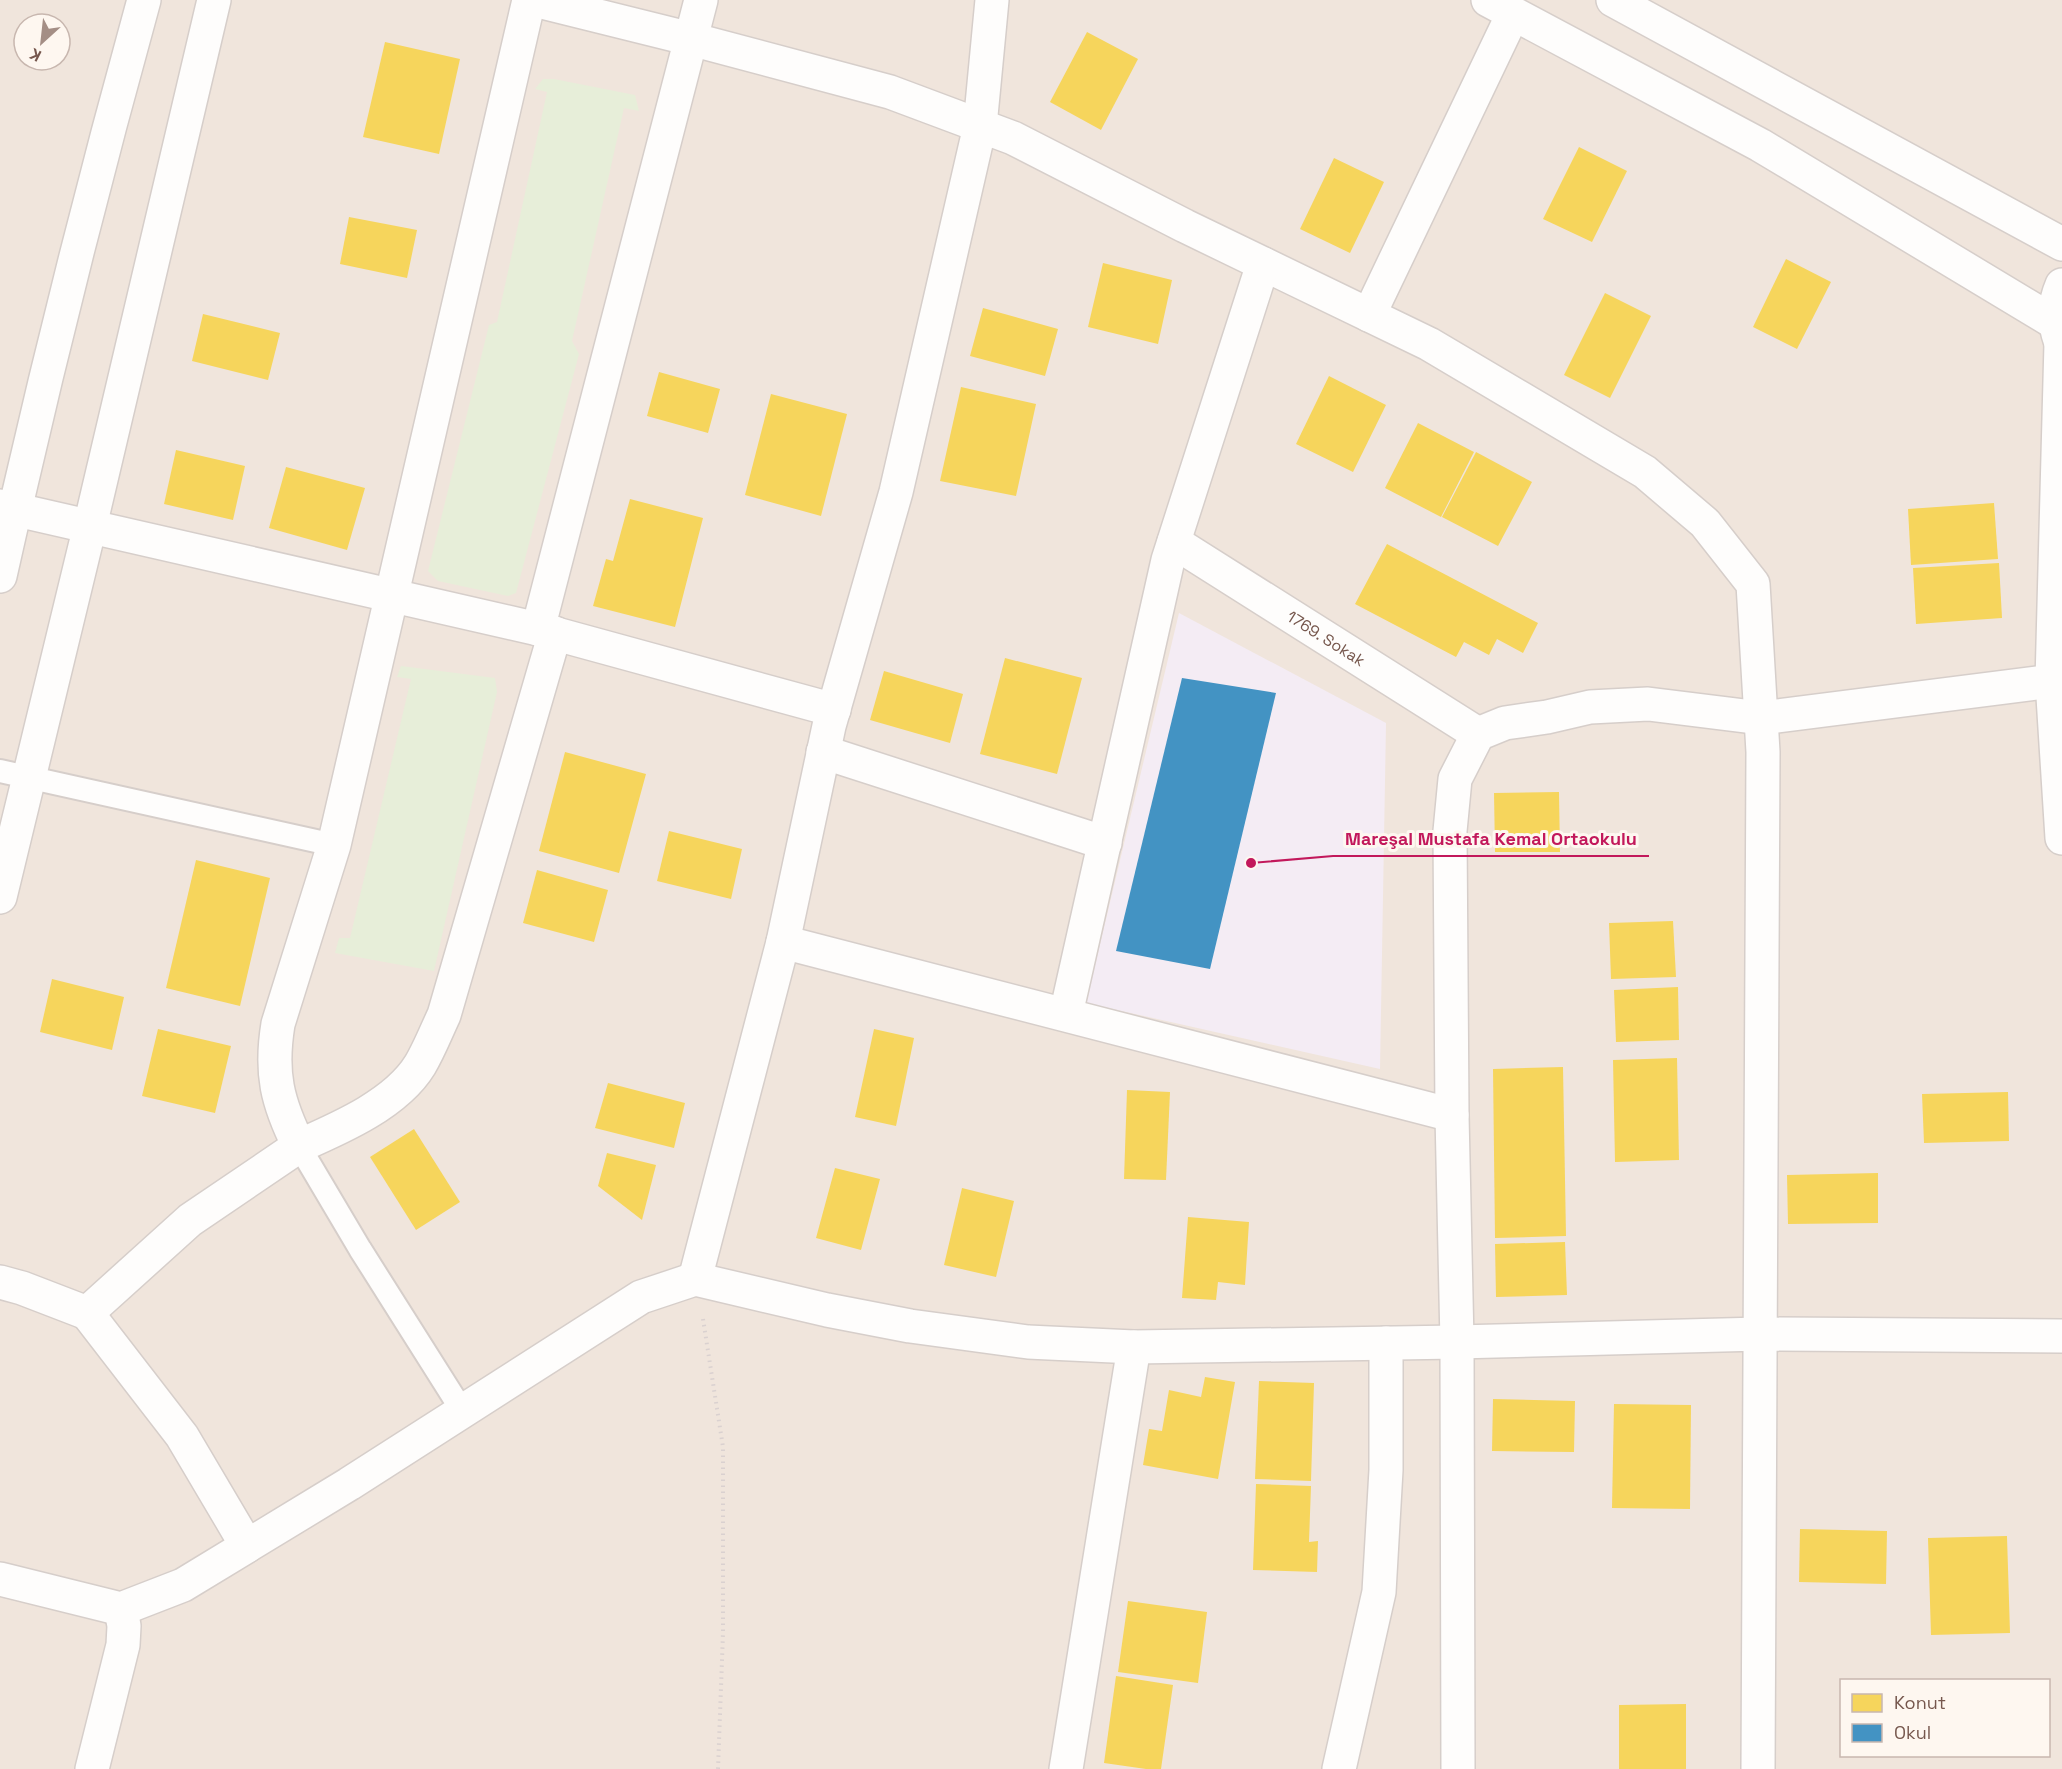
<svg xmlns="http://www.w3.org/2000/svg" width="2062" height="1769" font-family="'Space Grotesk',sans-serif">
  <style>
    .residential { fill: #f0e5dc; fill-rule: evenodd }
    .education { fill: #f4ecf4 }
    .green { fill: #e7eed9 }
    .homes { fill: #f6d55c }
    .schools { fill: #4393c3 }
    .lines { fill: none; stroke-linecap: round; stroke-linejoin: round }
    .service-casing { stroke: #d6ceca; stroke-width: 26 }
    .minor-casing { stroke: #d6ceca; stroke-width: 36 }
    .tertiary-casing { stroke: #d6ceca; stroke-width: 36 }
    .path { stroke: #dad1d0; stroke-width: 4; stroke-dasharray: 1.5 4.5; stroke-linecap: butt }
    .service { stroke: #fefdfc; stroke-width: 22 }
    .minor { stroke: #fefdfc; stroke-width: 33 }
    .tertiary { stroke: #fefdfc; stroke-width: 33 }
    .labels { text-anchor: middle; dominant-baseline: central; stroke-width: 6; stroke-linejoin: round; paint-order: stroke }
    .street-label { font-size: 16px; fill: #76574d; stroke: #fef7f0 }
    .leader { fill: none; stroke: #c2185b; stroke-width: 2 }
    .callout-dot { fill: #c2185b; stroke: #fef7f0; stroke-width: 2 }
    .callout-label { font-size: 18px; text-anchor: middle; font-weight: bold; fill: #c2185b; stroke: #fef7f0; stroke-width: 6; stroke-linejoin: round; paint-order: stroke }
  </style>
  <rect width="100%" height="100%" fill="#f8f3ee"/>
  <path class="residential" d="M0,0H2062V1769H0ZM24,24H60V60H24ZM1842,1680H2048V1756H1842Z"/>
  <path class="education" d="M1179,613L1386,723L1380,1069L1086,1003Z"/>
  <g class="green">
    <path d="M543,79H554L635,95L639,111L624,108L572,341L579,354L516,593L508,596L438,581L428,571L489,325L497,322L547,92L535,89Z"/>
    <path d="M401,666L495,678L497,692L434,971L335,953L339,938H350L411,679L397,677Z"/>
  </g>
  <g class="homes">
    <path d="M1087,32L1138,59L1101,130L1050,102Z"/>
    <path d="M385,42L460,59L439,154L363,137Z"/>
    <path d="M1579,147L1627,171L1592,242L1543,219Z"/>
    <path d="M1334,158L1384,182L1350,253L1300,229Z"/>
    <path d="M349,217L417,230L407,278L340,264Z"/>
    <path d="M1786,259L1831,282L1797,349L1753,327Z"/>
    <path d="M1103,263L1172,280L1158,344L1088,327Z"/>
    <path d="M1605,293L1651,316L1610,398L1564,375Z"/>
    <path d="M983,308L1058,329L1045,376L970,356Z"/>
    <path d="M203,314L280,333L268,380L192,361Z"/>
    <path d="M659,372L720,389L708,433L647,416Z"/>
    <path d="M1329,376L1386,405L1353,472L1296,444Z"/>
    <path d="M961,387L1036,404L1016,496L940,481Z"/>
    <path d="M771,394L847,414L821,516L745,495Z"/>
    <path d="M1418,423L1474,452L1441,517L1385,488Z"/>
    <path d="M176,450L245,466L233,520L164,504Z"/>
    <path d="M1476,452L1532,482L1498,546L1442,517Z"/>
    <path d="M286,467L365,488L347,550L269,528Z"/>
    <path d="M630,499L703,518L675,627L593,606L606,559L613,561Z"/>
    <path d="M1994,503L1998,559L1911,565L1908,509Z"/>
    <path d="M1387,544L1538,623L1523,653L1497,639L1489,655L1464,642L1456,657L1355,604Z"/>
    <path d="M1999,563L2002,618L1916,624L1913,568Z"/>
    <path d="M1005,658L1082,678L1057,774L980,754Z"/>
    <path d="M884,671L963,694L950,743L870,720Z"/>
    <path d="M565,752L646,774L619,873L539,851Z"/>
    <path d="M1559,792L1560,852H1495L1494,793Z"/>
    <path d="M669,831L742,849L731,899L657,881Z"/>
    <path d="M196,860L270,878L240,1006L166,988Z"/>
    <path d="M537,870L608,890L594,942L523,923Z"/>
    <path d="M1673,921L1676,977L1611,979L1609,923Z"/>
    <path d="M52,979L124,997L112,1050L40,1032Z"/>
    <path d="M1678,987L1679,1040L1616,1042L1614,990Z"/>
    <path d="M158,1029L231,1046L215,1113L142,1096Z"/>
    <path d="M874,1029L914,1038L896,1126L855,1117Z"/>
    <path d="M1677,1058L1679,1160L1615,1162L1613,1060Z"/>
    <path d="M1563,1067L1566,1236L1495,1238L1493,1069Z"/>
    <path d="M608,1083L685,1103L674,1148L595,1128Z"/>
    <path d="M1127,1090L1170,1092L1166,1180L1124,1179Z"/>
    <path d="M2008,1092L2009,1141L1924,1143L1922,1094Z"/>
    <path d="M414,1129L460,1202L416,1230L370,1157Z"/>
    <path d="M607,1153L656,1165L642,1220L598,1186Z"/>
    <path d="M835,1168L880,1179L861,1250L816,1238Z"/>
    <path d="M1878,1173V1223L1788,1224L1787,1175Z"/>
    <path d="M962,1188L1014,1201L996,1277L944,1265Z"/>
    <path d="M1188,1217L1249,1222L1245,1285L1218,1282L1216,1300L1182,1298Z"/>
    <path d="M1565,1242L1567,1295L1496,1297L1495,1244Z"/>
    <path d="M1205,1377L1235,1382L1218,1479L1143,1465L1149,1429L1162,1431L1169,1390L1201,1397Z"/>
    <path d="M1259,1381L1314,1383L1311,1481L1255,1479Z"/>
    <path d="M1493,1399L1575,1401L1574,1452L1492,1451Z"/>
    <path d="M1614,1404L1691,1405L1690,1509L1612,1508Z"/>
    <path d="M1256,1484L1311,1486L1309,1542L1318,1541L1317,1572L1253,1570Z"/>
    <path d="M1800,1529L1887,1531L1886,1584L1799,1582Z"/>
    <path d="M2007,1536L2010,1633L1931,1635L1928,1538Z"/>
    <path d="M1128,1601L1207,1612L1198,1683L1118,1672Z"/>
    <path d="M1116,1676L1173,1685L1161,1769H1146L1104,1763Z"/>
    <path d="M1686,1704V1769H1619V1705Z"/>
  </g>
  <path class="schools" d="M1182,678L1276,693L1210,969L1116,951Z"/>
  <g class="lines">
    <defs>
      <g id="service">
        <path d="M0,771L334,845"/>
        <path d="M299,1146L360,1249L463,1412"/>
      </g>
      <g id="minor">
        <path d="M534,0L691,39L890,92L1013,138L1185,226L1429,344L1645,472L1705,523L1753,584L1763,752L1758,1769"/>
        <path d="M1369,315L1513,14"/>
        <path d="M0,506L538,629L834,710"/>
        <path id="s1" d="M1174,542L1478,734"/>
        <path d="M0,576C43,383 91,191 144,0"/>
        <path d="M538,629L701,0"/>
        <path d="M823,752L1105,843"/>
        <path d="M0,897L90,526L214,0"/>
        <path d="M783,942L1452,1115"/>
        <path d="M1066,1014L1168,560L1263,264"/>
        <path d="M299,1146C340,1128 396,1104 420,1065C429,1050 436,1032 444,1015L555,633"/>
        <path d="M695,1279L783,942L829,726L896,492L980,126L992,0"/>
        <path d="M0,1282L22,1288L87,1313L190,1220L299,1146C277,1102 270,1073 278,1024L334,845L529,0"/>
        <path d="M87,1313L182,1436L247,1546"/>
        <path d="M0,1579L121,1609L183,1585L349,1484L641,1297L695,1279L827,1310L910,1326L1028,1342L1134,1347L1457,1342L1760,1334L2062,1336"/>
        <path d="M92,1769L123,1645L124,1626L121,1609"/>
        <path d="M1066,1769L1134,1347"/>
        <path d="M1339,1769L1379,1592L1386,1470V1343"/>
        <path d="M1458,1769L1457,1342L1452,1115L1450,831L1455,779L1478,734L1505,723L1547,717L1590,707L1648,704L1761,718L2052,681"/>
      </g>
      <g id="tertiary">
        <path d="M1488,0L1760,145L2054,322"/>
        <path d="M1613,0L2062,244"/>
        <path d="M2060,340C2053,320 2054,304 2062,285"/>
        <path d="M2061,343L2052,681L2062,838"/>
      </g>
    </defs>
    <use href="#service" class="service-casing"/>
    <use href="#minor" class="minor-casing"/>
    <use href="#tertiary" class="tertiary-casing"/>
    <path class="path" d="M703,1319L723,1447V1633L718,1769"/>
    <use href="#service" class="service"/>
    <use href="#minor" class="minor"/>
    <use href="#tertiary" class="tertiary"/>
  </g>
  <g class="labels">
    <g class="street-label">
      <text stroke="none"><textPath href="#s1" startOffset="180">1769. Sokak</textPath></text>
    </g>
  </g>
  <path class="leader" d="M1251 863L1333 856H1649"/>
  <circle class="callout-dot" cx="1251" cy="863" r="6"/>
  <g class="callout-label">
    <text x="1491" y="845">Mareşal Mustafa Kemal Ortaokulu</text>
  </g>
  <rect x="1840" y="1679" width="210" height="78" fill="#fef7f0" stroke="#c8b7af" stroke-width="1.5"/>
  <rect x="1852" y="1694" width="30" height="18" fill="#f6d55c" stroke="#c8b7af" stroke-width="1.5"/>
  <text x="1894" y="1709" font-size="18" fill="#76574d">Konut</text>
  <rect x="1852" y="1724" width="30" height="18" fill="#4393c3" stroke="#c8b7af" stroke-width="1.5"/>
  <text x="1894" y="1739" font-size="18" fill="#76574d">Okul</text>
  <g transform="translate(42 42) rotate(207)"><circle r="28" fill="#fef7f0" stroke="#c8b7af" stroke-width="1.5"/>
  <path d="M0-4.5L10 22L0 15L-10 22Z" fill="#a48e85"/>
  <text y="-9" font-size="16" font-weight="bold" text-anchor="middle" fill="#76574d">K</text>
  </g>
</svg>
